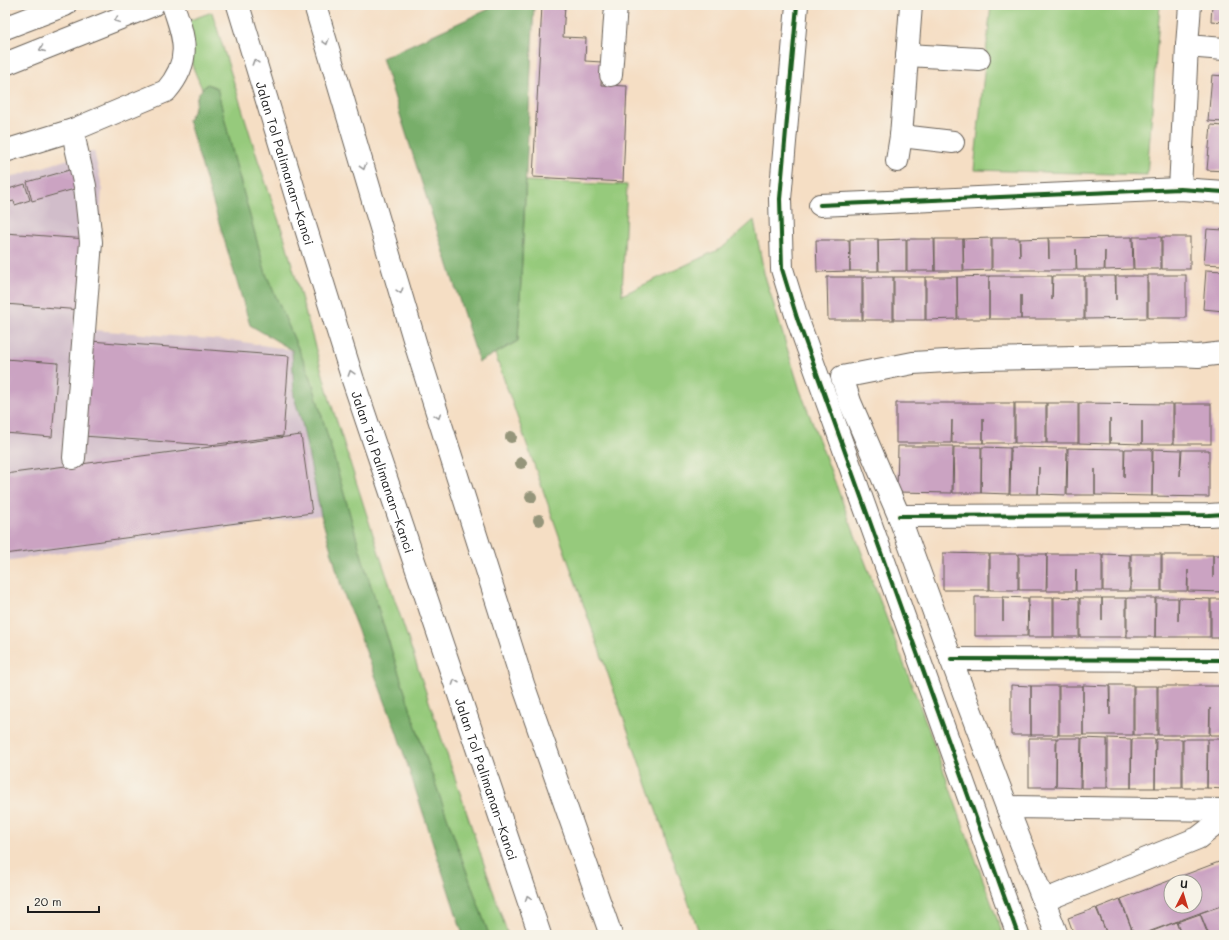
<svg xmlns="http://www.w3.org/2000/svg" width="1229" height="940" font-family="Mali,sans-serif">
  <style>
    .industrial { fill: #d1bdca }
    .green { fill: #96ca7b; stroke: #59734c }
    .forest { fill: #78ae6b; stroke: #4a6544 }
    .building { fill: #cba3c2; fill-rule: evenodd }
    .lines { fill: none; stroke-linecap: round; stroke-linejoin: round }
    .minor-casing { stroke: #686057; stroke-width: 24 }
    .major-casing { stroke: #686057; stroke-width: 24 }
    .highway-casing { stroke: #686057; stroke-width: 24 }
    .minor { stroke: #fff; stroke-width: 22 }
    .major { stroke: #fff; stroke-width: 22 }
    .highway { stroke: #fff; stroke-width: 22 }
    .cycleway-casing { stroke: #f7f3e8; stroke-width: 6 }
    .cycleway { stroke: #1b5e20; stroke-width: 4 }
    .tree { fill: #95957a }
    .oneway { stroke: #999 }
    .labels { text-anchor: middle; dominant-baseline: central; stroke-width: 3.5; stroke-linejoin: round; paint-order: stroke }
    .street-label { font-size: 13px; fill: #1c1c1c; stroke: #f7f3e8 }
  </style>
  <rect width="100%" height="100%" fill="#f7f3e8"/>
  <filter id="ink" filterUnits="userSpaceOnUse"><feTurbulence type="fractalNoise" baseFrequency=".025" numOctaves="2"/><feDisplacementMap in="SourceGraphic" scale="8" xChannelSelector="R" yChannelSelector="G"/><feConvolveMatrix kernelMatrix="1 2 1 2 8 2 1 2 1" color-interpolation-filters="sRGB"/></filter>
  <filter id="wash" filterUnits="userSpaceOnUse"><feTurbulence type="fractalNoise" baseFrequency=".012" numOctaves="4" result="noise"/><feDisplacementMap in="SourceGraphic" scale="16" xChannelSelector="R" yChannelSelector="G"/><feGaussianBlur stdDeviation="0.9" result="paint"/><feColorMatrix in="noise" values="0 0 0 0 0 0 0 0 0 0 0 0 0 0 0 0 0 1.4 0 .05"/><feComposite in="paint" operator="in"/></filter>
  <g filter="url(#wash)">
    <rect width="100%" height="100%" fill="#f5dec4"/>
    <path class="industrial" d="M94,151L102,187L93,330L237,341L292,350L294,397L302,423L321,515L5,561V335L8,305L5,304V179Z"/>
    <g class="green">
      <path d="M991,5H1160L1147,175L974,170Z"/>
      <path d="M212,12L258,160L284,236L330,400L380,556L508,935H489L424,752L364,564L311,378L266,274L234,158L217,88L207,84L202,89L192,65L185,22Z"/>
      <path d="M526,181L627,185L622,295L722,248L754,220L764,273L800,390L926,722L1003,935H700L495,354L518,341Z"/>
    </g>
    <g class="forest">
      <path d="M498,5H534L518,341L479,362L382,58Z"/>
      <path d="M207,84L217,88L234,158L266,274L311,378L364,564L424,752L489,935H463L396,730L342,589L321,515L302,423L294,397L292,350L250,325L188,120L194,110L198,94Z"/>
    </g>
    <g id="blocks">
      <g class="building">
        <path d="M542,5H565L563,37L586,38L585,61L602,62L601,85L627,86L623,182L533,177Z"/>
        <path d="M1212,5H1224V22L1211,21Z"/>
        <path d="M1212,75L1224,76V122L1208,121Z"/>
        <path d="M1211,125L1224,126V171L1207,170Z"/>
        <path d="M73,169L78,188L32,201L27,182Z"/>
        <path d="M25,184L30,200L15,205L14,201L5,203V190Z"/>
        <path d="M1207,229L1224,230L1222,265L1204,264Z"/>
        <path d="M5,233L87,239L81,310L5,304Z"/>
        <path d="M1132,237L1133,269L1105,270V251L1104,270H1077L1076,249V270H992V238H1019L1020,257V239L1048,238L1049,259V238Z"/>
        <path d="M1133,237H1161V269H1134Z"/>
        <rect x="1162" y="237" width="28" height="32"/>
        <path d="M991,238V270L964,271L963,239Z"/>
        <rect x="850" y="239" width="28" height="32"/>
        <path d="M906,239V271H879L878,240Z"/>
        <path d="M907,239H934L935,271H907Z"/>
        <rect x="935" y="239" width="28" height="32"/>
        <path d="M816,240H849L850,271L817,272Z"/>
        <path d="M1206,270L1224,271V311L1203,309Z"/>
        <rect x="1148" y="275" width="38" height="43"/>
        <path d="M989,276V319H958L957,277Z"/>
        <path d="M989,276H1052V300L1053,276H1084V319H1021V295V319H989Z"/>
        <path d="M1085,276H1115L1116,300V276H1147V318L1085,319Z"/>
        <path d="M827,277H862V320H828Z"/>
        <rect x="863" y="277" width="30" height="43"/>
        <rect x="894" y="277" width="31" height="43"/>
        <path d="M926,277H957V319L926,320Z"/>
        <path d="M90,341L289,356L283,436L209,445L83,436Z"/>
        <path d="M5,359L58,363L52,437L5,433Z"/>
        <path d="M896,403H1014V443H983V418V443H952V420L951,443H896Z"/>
        <rect x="1015" y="403" width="31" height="40"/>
        <rect x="1047" y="403" width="31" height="40"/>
        <path d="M1079,403L1173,404V444H1142V421V444L1110,443V419V444L1079,443Z"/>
        <rect x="1174" y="404" width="37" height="40"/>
        <path d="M301,435L312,513L5,554V474Z"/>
        <path d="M898,446H953L952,493L897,492Z"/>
        <path d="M954,447H981V493H953Z"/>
        <path d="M982,447L1010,448L1009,494L981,493Z"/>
        <path d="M1011,447L1067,448L1066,495L1038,494L1039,467L1038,494H1010Z"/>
        <path d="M1068,448L1124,449V477L1125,449H1152V496L1095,495V469V495H1067Z"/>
        <path d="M1153,449L1181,450L1180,476L1182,450H1209V497L1152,496Z"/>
        <path d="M943,553L989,554V590H943Z"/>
        <rect x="990" y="554" width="28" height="36"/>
        <path d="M1019,554H1047L1046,590H1019Z"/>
        <path d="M1047,554H1102V591H1076V569L1075,591H1047Z"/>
        <path d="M1103,554L1130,555V591H1103Z"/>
        <rect x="1131" y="554" width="30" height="37"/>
        <path d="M1162,555H1213V578V555H1224V592L1188,591V570L1187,591H1162Z"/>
        <path d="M975,597H1003V621V597L1028,598L1027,636H975Z"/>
        <path d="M1029,597H1053V637H1028Z"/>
        <path d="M1054,597L1079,598V637H1054Z"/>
        <path d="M1080,598H1102V620V598H1126V637H1080Z"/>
        <rect x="1127" y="598" width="28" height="39"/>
        <path d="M1156,598H1178V621L1179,598L1210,599V637H1155Z"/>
        <rect x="1211" y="599" width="13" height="39"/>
        <path d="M1011,685L1031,686V735H1011Z"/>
        <path d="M1083,685L1109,686L1110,715V685H1133V735H1083Z"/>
        <rect x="1031" y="686" width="27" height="49"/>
        <rect x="1059" y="686" width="24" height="49"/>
        <rect x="1134" y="686" width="23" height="49"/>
        <path d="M1158,686H1224V735H1210V708L1209,735H1158Z"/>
        <rect x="1029" y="738" width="27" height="49"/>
        <path d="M1057,738H1081L1080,788L1056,787Z"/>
        <path d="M1082,738L1107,739V788H1081Z"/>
        <path d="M1108,738L1131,739V788H1108Z"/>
        <path d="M1132,739H1155V788H1131Z"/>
        <path d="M1156,739H1182V788H1155Z"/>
        <rect x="1183" y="739" width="24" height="49"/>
        <path d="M1208,739H1224V789L1207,788Z"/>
        <path d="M1224,860V904L1140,935H1134L1121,899ZM1171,882H1195V906H1171Z"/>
        <path d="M1120,899L1134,935H1074L1068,918L1096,908L1106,932L1097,908Z"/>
        <path d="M1224,905V935H1209L1200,913Z"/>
        <path d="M1200,914L1208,935H1181L1177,922Z"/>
        <path d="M1176,922L1181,935H1143L1153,931Z"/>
      </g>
    </g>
  </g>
  <g filter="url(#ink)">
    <use href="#blocks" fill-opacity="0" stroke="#686057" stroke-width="1"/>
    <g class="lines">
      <defs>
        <g id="minor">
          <path d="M797,5L780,199L782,269L797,318L1018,935"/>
          <path d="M1187,46L1224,49"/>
          <path d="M907,55L979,59"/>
          <path d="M611,75L616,5"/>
          <path d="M73,130L76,147L85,186L91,242L74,458"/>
          <path d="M901,136L953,142"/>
          <path d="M5,151L73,130L166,91C192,61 185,39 173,5"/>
          <path d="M897,161L901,136L911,5"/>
          <path d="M1180,189L1187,46L1190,5"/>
          <path d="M820,205L1180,189L1224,192"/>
          <path d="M899,516L1209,515L1224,514"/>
          <path d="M951,659L1224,660"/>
          <path d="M1007,807L951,659L899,516L850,402L842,377L913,363L980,359L1178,355L1198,356L1224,353"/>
          <path d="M1043,901L1198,838L1224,818"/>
          <path d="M1057,935L1007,807L1224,810"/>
        </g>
        <g id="major">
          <path d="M5,28L65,5"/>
          <path d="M5,64L153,5"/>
        </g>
        <g id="highway">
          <path id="s1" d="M238,5L298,203L353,380L540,935"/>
          <path d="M315,5L417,349L524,687L611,935"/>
        </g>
      </defs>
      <use href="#minor" class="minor-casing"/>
      <use href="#major" class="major-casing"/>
      <use href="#highway" class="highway-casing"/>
      <use href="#minor" class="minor"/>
      <use href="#major" class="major"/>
      <use href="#highway" class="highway"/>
      <defs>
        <g id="cycleway">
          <path d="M797,5L780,199L782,269L797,318L1018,935"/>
          <path d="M820,205L1180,189L1224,192"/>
          <path d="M899,516L1209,515L1224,514"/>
          <path d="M951,659L1224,660"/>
        </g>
      </defs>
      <use href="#cycleway" class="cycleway-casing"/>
      <use href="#cycleway" class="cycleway"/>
    </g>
    <g class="tree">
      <circle cx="511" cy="437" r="6"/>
      <circle cx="521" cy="463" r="6"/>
      <circle cx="531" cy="497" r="6"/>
      <circle cx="539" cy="520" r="6"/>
    </g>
    <defs><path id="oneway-chevron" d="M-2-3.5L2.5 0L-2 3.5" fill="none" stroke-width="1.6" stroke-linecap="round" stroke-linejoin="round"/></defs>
    <g class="oneway">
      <use href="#oneway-chevron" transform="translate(117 20) rotate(158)"/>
      <use href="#oneway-chevron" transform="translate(326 42) rotate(73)"/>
      <use href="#oneway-chevron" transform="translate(42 49) rotate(158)"/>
      <use href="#oneway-chevron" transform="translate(255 62) rotate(-107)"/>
      <use href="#oneway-chevron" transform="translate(363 167) rotate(73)"/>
      <use href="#oneway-chevron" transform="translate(400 291) rotate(73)"/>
      <use href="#oneway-chevron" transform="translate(351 373) rotate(-107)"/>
      <use href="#oneway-chevron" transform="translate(438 416) rotate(73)"/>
      <use href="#oneway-chevron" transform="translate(455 682) rotate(-109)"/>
      <use href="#oneway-chevron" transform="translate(528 898) rotate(-109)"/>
    </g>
  </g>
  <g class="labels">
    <g class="street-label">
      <text stroke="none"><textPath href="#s1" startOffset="165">Jalan Tol Palimanan–Kanci</textPath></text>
      <text stroke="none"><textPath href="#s1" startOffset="489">Jalan Tol Palimanan–Kanci</textPath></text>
      <text stroke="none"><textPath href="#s1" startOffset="813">Jalan Tol Palimanan–Kanci</textPath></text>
    </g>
  </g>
  <rect width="1229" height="940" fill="none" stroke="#f7f3e8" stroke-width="20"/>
  <g transform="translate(1183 894) rotate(5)"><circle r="19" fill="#f7f3e8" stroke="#9f9d96"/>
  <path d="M0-3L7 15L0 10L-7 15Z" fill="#c8321e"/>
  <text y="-6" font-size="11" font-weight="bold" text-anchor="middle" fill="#1c1c1c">U</text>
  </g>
  <path d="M28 906v6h71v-6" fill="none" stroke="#1c1c1c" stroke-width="2"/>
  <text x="34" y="906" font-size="12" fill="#1c1c1c" stroke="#f7f3e8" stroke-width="3" paint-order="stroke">20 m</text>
</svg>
